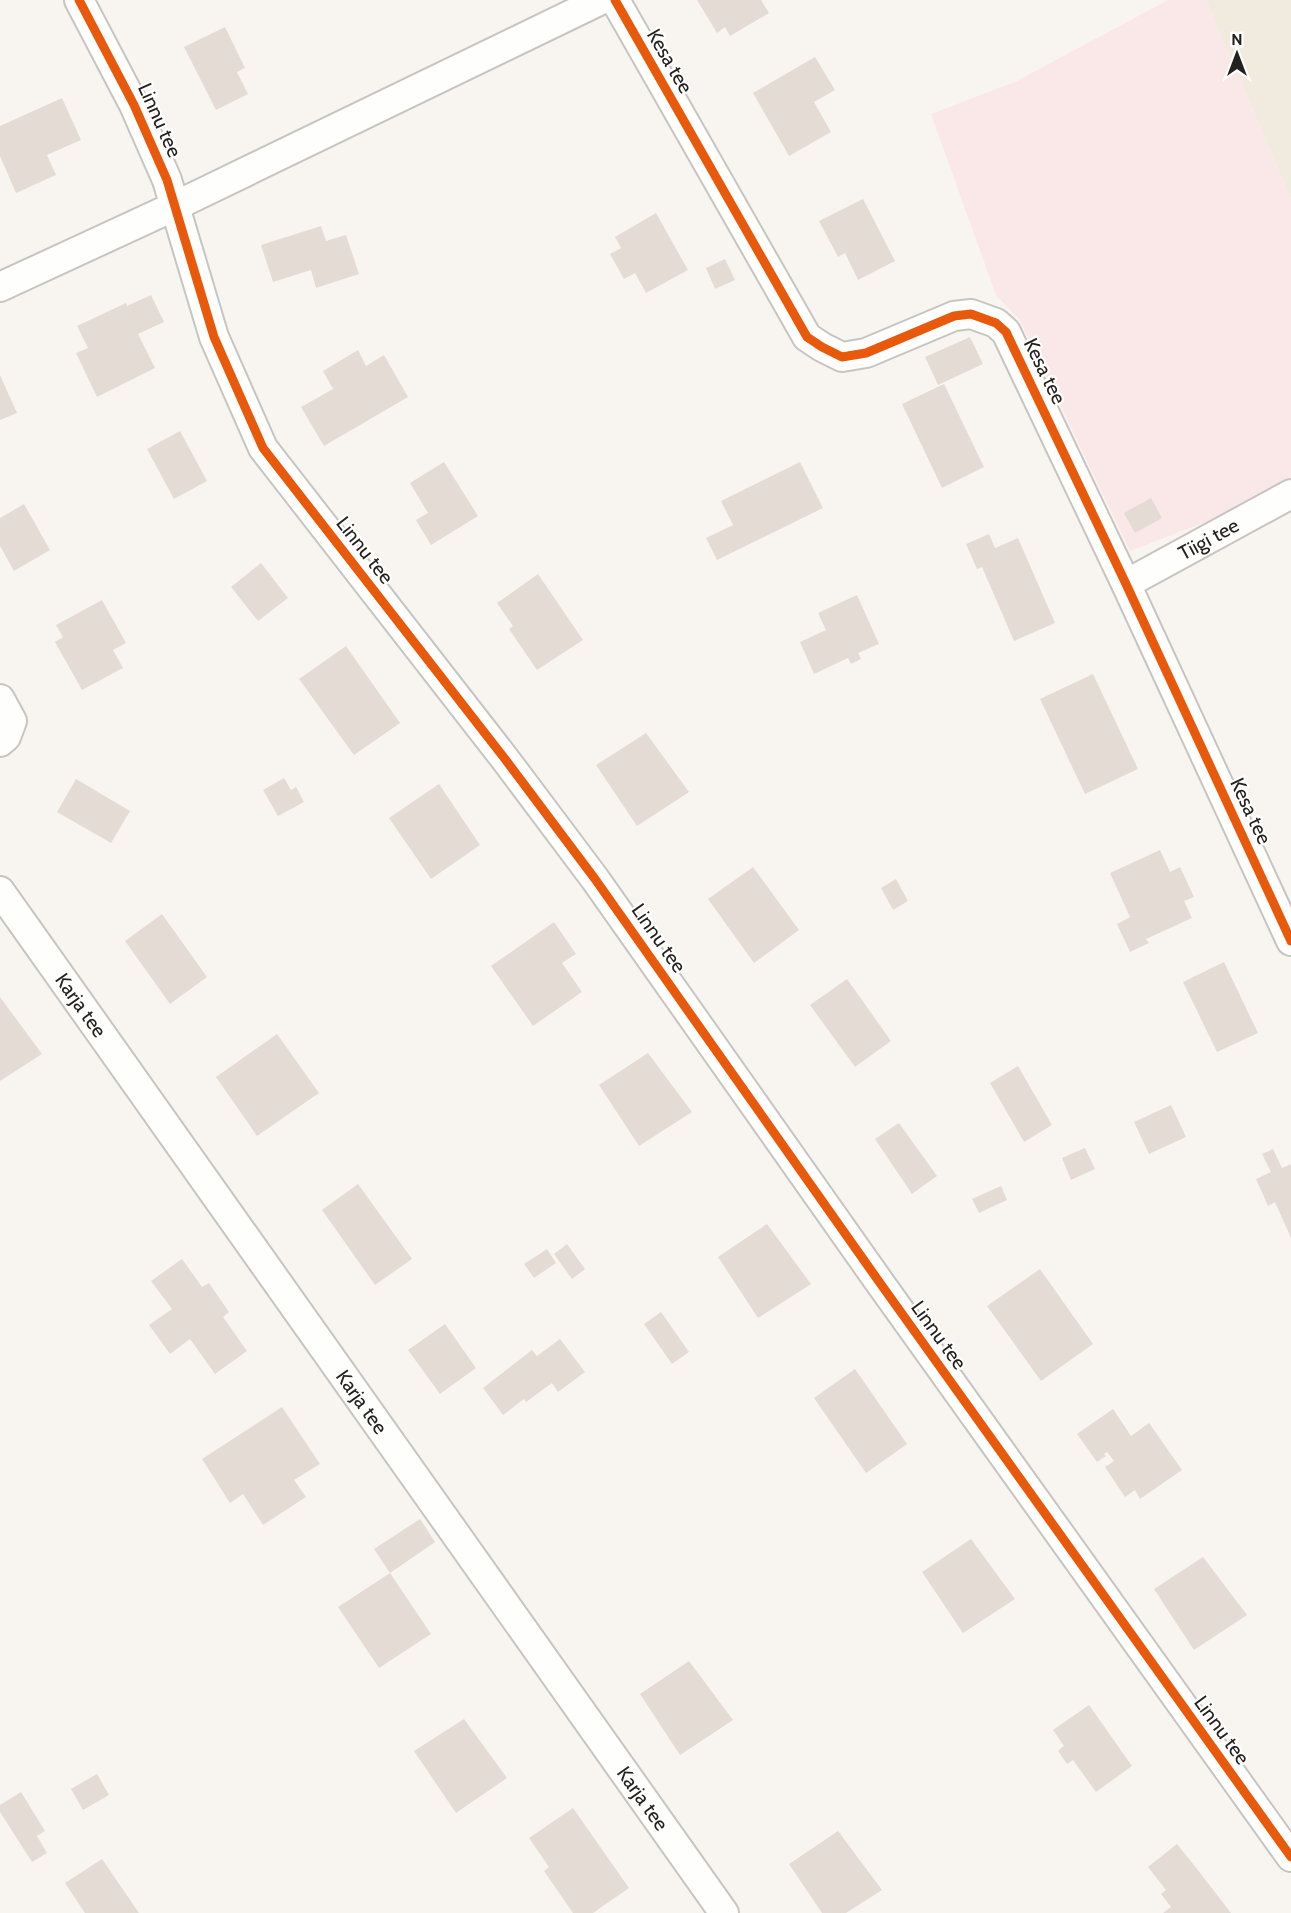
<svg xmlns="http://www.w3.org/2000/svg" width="1291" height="1913" font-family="Cabin,sans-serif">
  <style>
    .built { fill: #f1eadf }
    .green { fill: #fae7e7 }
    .building { fill: #e5dbd5 }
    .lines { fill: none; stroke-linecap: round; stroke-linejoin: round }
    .minor-casing { stroke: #c7c5c1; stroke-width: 32 }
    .minor { stroke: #fefefd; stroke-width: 28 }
    .cycleway-casing { stroke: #fff; stroke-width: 13 }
    .cycleway { stroke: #e8590c; stroke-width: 9 }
    .labels { text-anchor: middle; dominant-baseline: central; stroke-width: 4.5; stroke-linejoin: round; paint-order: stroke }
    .street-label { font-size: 20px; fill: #23211e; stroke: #fff }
  </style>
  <rect width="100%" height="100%" fill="#f8f5f0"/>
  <path class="built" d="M1206,0H1291V199Z"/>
  <path class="green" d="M1168,0H1206L1291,199V489L1130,551L1019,319L996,295L931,114L1015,82Z"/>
  <g class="building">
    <path d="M697,0H761L769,13L730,36L725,27L717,33Z"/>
    <path d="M225,27L245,68L237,72L248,94L216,110L184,47Z"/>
    <path d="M815,57L835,90L814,102L831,132L789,156L753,93Z"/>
    <path d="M62,98L81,140L47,155L56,175L16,193L0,156V126Z"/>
    <path d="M863,199L895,261L858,280L845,253L838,257L819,221Z"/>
    <path d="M656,213L688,270L646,293L635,273L624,279L610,254L621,248L615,237Z"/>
    <path d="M321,226L326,241L346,235L359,274L316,288L311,270L273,282L261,245Z"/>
    <path d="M725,259L735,280L715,289L706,268Z"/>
    <path d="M151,295L164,322L138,334L155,368L97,397L76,353L88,348L77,326L126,303L127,306Z"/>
    <path d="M970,337L983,364L938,385L925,357Z"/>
    <path d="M358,350L366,366L384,355L408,397L324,446L301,407L333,389L323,371Z"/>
    <path d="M0,375L17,413L0,420Z"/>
    <path d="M944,384L984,467L942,488L902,404Z"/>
    <path d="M180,431L207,481L174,499L147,449Z"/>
    <path d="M444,462L478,516L431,545L416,520L428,513L410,483Z"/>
    <path d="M800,462L823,508L717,560L706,538L733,525L721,501Z"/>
    <path d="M1151,498L1162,518L1135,533L1124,513Z"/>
    <path d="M24,504L50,550L14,571L0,546V518Z"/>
    <path d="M989,534L995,548L1018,538L1055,623L1014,641L982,567L977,569L966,544Z"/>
    <path d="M261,563L288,598L258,621L231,587Z"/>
    <path d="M538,574L583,640L537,670L509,629L513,626L497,603Z"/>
    <path d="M857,595L879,644L858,653L861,659L851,664L848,658L814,674L800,642L826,630L818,613Z"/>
    <path d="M102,600L126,643L113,650L123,668L82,690L55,642L63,637L56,625Z"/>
    <path d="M346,646L400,723L354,755L299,679Z"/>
    <path d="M1093,674L1138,769L1085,794L1040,699Z"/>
    <path d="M646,733L689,792L637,826L596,765Z"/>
    <path d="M284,778L291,790L296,787L304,802L278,816L263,790Z"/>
    <path d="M76,779L130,811L111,843L57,812Z"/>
    <path d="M439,784L480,845L431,879L389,818Z"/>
    <path d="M1160,850L1170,872L1180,867L1194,897L1184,901L1192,918L1146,939L1149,943L1130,952L1117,924L1130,917L1110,873Z"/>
    <path d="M753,867L799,930L754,963L708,899Z"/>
    <path d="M896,879L908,901L893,910L881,888Z"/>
    <path d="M162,914L207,977L170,1004L125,941Z"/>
    <path d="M554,922L576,954L562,963L582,992L533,1026L491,966Z"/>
    <path d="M1224,962L1258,1033L1217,1052L1183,982Z"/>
    <path d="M847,979L891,1041L855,1067L810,1005Z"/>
    <path d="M0,997L42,1054L0,1081Z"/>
    <path d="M277,1034L319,1093L257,1136L216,1077Z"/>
    <path d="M648,1053L692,1112L639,1146L599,1085Z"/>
    <path d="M1018,1066L1052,1125L1024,1142L990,1083Z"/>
    <path d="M1171,1105L1186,1137L1149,1154L1134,1122Z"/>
    <path d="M899,1123L937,1176L912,1194L875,1139Z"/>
    <path d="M1085,1148L1095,1169L1071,1180L1062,1158Z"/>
    <path d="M1273,1149L1282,1168L1291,1164V1238L1275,1202L1268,1206L1256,1179L1271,1172L1262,1154Z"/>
    <path d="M358,1184L412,1259L375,1285L322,1210Z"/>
    <path d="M1001,1186L1007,1200L979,1213L972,1199Z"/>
    <path d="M767,1224L811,1284L758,1318L718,1257Z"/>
    <path d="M567,1244L585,1269L572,1279L554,1254Z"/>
    <path d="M547,1249L556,1263L534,1278L524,1264Z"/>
    <path d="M182,1259L202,1287L209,1283L229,1312L223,1317L247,1351L215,1374L190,1339L170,1354L149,1325L172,1309L151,1281Z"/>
    <path d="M1040,1269L1093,1344L1041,1381L987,1306Z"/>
    <path d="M661,1312L689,1352L672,1364L644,1324Z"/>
    <path d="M445,1324L476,1368L440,1394L408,1350Z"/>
    <path d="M560,1339L585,1372L558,1392L552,1383L526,1402L524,1399L503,1415L483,1388L532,1350L537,1356Z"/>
    <path d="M855,1369L907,1444L866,1473L814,1398Z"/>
    <path d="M282,1407L320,1464L294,1480L306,1497L263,1525L243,1494L230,1503L202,1459Z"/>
    <path d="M1113,1409L1131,1436L1149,1423L1182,1470L1140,1499L1135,1490L1125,1497L1105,1467L1114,1461L1107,1452L1104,1454L1106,1456L1097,1462L1077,1434Z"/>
    <path d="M420,1519L435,1542L390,1573L374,1549Z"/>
    <path d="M971,1539L1015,1599L963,1633L922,1572Z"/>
    <path d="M1203,1557L1247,1615L1194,1650L1154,1589Z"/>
    <path d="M390,1573L431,1634L379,1668L338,1607Z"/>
    <path d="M689,1661L733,1720L680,1755L640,1694Z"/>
    <path d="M1089,1705L1132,1766L1096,1792L1073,1760L1067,1764L1058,1751L1064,1746L1053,1730Z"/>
    <path d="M464,1719L507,1778L456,1813L414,1751Z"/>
    <path d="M97,1774L109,1795L83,1810L71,1789Z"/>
    <path d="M21,1792L45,1831L37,1836L47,1853L32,1862L0,1812V1805Z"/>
    <path d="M573,1808L629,1888L593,1913H573L544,1871L549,1867L529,1838Z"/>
    <path d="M838,1831L882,1890L846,1913H822L789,1864Z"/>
    <path d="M1177,1844L1197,1869L1231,1913H1163L1171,1907L1161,1894L1166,1890L1148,1867Z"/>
    <path d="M102,1859L139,1913H85L65,1883Z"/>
  </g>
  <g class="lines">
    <defs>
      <g id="minor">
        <path d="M79,0L134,105L167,180L214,337L263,448L505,759L595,879L880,1283L1291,1857"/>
        <path d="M615,0L807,337L822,347L842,357L866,353L954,316L971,314L996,323L1006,332L1126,584L1291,941"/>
        <path d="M0,287L173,207L601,0"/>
        <path id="s1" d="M1126,584L1291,494"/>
        <path d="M0,699L12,721L6,737L0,742"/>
        <path id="s2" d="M0,891L724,1913"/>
      </g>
    </defs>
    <use href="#minor" class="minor-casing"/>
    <use href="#minor" class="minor"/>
    <defs>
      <g id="cycleway">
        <path d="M79,0L134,105L167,180L214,337L263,448L505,759L595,879L880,1283L1291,1857"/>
        <path d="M615,0L807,337L822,347L842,357L866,353L954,316L971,314L996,323L1006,332L1126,584L1291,941"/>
      </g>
    </defs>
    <use href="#cycleway" class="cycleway-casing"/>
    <use href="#cycleway" class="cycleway"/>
  </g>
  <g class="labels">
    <g class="street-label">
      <text transform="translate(670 61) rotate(60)">Kesa tee</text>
      <text transform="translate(160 120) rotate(66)">Linnu tee</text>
      <text transform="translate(1045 371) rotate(64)">Kesa tee</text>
      <text stroke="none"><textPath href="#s1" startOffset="94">Tiigi tee</textPath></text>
      <text transform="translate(365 550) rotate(52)">Linnu tee</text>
      <text transform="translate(1251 811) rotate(65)">Kesa tee</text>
      <text transform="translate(659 938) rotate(55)">Linnu tee</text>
      <text stroke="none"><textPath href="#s2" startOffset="140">Karja tee</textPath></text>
      <text transform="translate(939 1335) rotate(54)">Linnu tee</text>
      <text stroke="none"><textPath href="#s2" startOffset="626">Karja tee</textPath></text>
      <text transform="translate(1222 1730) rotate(54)">Linnu tee</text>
      <text stroke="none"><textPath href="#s2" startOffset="1112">Karja tee</textPath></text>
    </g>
  </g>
  <g transform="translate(1237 54)" stroke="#ffffff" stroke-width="4.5" paint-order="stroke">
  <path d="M0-4.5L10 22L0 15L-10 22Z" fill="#23211e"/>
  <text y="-9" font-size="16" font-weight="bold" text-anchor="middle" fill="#23211e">N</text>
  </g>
</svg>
